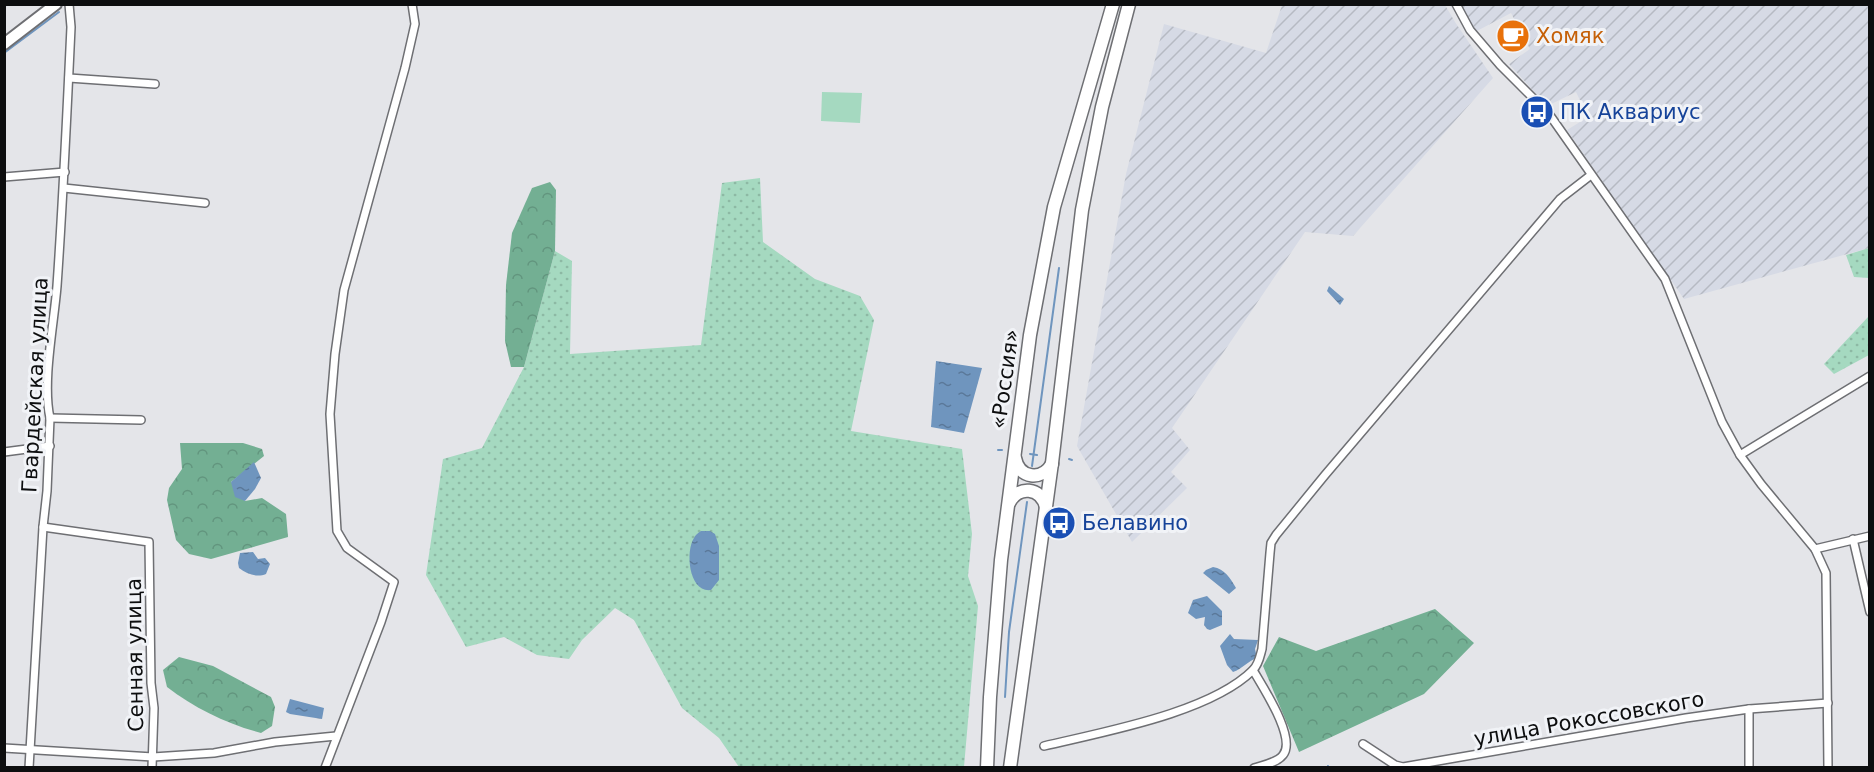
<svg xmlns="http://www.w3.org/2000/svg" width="1874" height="772" font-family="'DejaVu Sans',sans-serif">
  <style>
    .industrial { fill: url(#industrial-furrows) }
    .grass { fill: url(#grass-dots) }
    .forest { fill: url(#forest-crowns) }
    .garden { fill: #a5d9c0 }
    .water { fill: url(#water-ripples) }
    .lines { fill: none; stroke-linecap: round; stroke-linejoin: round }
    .stream { stroke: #6f95be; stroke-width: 2 }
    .street-casing { stroke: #6e6f73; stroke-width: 10 }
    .secondary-casing { stroke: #6e6f73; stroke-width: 14 }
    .highway-casing { stroke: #6e6f73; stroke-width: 15 }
    .street { stroke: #fff; stroke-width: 7 }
    .secondary { stroke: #fff; stroke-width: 10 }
    .highway { stroke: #fff; stroke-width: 12 }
    .labels { text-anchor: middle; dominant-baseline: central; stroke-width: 6; stroke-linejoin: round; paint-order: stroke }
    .food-label { font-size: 21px; fill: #c56008; stroke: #f1f3f7; text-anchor: start }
    .transit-label { font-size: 21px; fill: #164399; stroke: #f1f3f7; text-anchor: start }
    .street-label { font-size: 21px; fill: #0d0e0f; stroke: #f1f3f7 }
  </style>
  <defs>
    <pattern id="industrial-furrows" width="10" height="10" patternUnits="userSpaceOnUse" patternTransform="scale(1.5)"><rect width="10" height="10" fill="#d6dae5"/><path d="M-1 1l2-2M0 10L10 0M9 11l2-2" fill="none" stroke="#b6bac3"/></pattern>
    <pattern id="grass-dots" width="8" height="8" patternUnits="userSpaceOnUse" patternTransform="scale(1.5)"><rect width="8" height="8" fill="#a5d9c0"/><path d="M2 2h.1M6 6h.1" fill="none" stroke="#8db9a4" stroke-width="1.8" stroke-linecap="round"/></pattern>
    <pattern id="forest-crowns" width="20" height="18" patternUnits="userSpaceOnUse" patternTransform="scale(1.5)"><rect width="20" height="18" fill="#73af93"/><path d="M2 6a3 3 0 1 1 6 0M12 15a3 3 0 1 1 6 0" fill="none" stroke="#62957e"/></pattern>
    <pattern id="water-ripples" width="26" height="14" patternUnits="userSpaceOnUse" patternTransform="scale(1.5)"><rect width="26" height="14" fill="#6f95be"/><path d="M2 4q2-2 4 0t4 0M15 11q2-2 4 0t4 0" fill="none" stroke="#5a7899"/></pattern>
  </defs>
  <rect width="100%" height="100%" fill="#e4e5e9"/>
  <g class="industrial">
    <path d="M1282,5H1445L1455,22L1493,78L1353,236L1305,232L1172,428L1190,450L1171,472L1187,488L1132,542L1077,446L1126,174L1164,24L1266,53Z"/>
    <path d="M1460,5H1869V248L1684,299L1567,130L1588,117L1576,92L1547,106L1509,64L1530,49L1511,13L1475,32Z"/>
  </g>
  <g class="grass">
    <path d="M760,178L763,242L815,279L860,296L874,320L851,431L962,449L972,534L968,576L978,606L964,767H739L719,738L682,708L634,620L615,608L582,640L569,659L537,655L504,637L466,647L426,575L443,459L482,448L524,367L555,251L572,261L570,354L701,345L722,183Z"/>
    <path d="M1869,248V278L1854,277L1846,255Z"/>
    <path d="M1869,316V355L1834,374L1824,364Z"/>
  </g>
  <g class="forest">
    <path d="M550,182L556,190L555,251L524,367H511L505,341L506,285L512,233L532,188Z"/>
    <path d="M180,443H243L262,449L264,456L231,482L245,501L262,498L286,514L288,537L211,559L189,554L176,540L167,500L169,488L182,469Z"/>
    <path d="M1435,609L1474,643L1424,694L1299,752L1263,666L1279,637L1316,651Z"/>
    <path d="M179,657L213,666L271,697L275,707L272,726L261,733C227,724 194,708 167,687L163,670Z"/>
  </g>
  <path class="garden" d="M822,92L862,93L860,123L821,121Z"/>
  <g class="water">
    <path d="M1329,286L1344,299L1340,305L1327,291Z"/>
    <path d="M936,361L982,368L964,433L931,427Z"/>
    <path d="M254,462L261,478L255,489L245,501L235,497L231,482Z"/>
    <path d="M701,531H710L715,534L719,546V580L711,590C689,593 685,552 694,538C695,535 698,533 701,531Z"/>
    <path d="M253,552L258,559L265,558L270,564L266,574C257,578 247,574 239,568L238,563L240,553Z"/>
    <path d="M1213,567C1225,569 1230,578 1236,588L1229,594L1203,573L1206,570Z"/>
    <path d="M1207,596L1222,611V625L1210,630L1207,629L1204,625L1205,617L1196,619L1188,613L1193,600Z"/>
    <path d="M1230,634L1234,639L1258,640L1255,649L1257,658C1248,661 1242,669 1233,672L1227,665L1220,646Z"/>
    <path d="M290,699L324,708L322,719L290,714L286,712Z"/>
  </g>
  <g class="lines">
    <g class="stream">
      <path d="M4,7L7,4"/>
      <path d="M4,53L59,12"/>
      <path d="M998,450H1002"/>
      <path d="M1030,454L1037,455"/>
      <path d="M1069,459L1072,460"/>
      <path d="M1032,466L1059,268"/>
      <path d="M1005,697L1009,632L1027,502"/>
      <path d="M1328,766L1329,768"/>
    </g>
    <defs>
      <g id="street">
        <path d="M1456,4L1470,30L1500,65L1549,114L1665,279L1722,422L1740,455L1761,484L1815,549L1826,573L1828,768"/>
        <path d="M69,78L155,84"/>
        <path d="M4,177L65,172"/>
        <path d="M64,188L205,203"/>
        <path d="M50,418L141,420"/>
        <path d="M4,452L50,446"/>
        <path d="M1740,455L1870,376"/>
        <path d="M43,527L149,542L151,683L154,708L152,768"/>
        <path d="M1853,539L1870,612"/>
        <path d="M1815,549L1870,536"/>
        <path d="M1253,670C1262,686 1297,738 1283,755C1277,763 1263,765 1254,768"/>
        <path d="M1363,744L1395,765L1403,767L1686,718L1749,709L1828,703"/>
        <path d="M1044,746C1102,732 1210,713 1253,670C1259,664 1260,656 1262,649L1270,553L1271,543L1276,535L1325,475L1560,199L1591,175"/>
        <path d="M4,748L153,757L214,753L275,742L336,736"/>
        <path d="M29,768L43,527L47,491L50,418C42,382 54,324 57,286C63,200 67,114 71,27L69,4"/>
        <path d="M325,768L381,622L394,582L347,548L337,531L330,414L335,354L344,290L405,68L415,24L412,4"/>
        <path d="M1749,768V709"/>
      </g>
      <path id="secondary" d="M4,44L56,4"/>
      <g id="highway">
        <path d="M1015,458C1019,479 1042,481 1052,464"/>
        <path d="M1009,503C1018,485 1041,487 1046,507"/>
        <path d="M987,768L990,697L1001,560L1030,335L1054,207L1113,4"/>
        <path d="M1010,768L1052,463L1082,210L1102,107L1129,4"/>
      </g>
    </defs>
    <use href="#street" class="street-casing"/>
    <use href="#secondary" class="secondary-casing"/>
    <use href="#highway" class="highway-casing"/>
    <use href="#street" class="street"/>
    <use href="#secondary" class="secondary"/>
    <use href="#highway" class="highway"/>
  </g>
  <defs>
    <symbol id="cafe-disc" viewBox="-11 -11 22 22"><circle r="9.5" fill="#e8710a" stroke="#f1f3f7"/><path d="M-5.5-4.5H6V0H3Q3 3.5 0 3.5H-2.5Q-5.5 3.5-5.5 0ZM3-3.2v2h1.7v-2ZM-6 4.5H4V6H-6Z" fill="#fff"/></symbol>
    <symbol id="bus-disc" viewBox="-11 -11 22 22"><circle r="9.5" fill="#1a4fb4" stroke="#f1f3f7"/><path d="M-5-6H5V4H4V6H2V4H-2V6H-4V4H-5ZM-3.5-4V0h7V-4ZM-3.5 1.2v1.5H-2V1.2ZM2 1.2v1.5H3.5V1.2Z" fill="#fff"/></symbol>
  </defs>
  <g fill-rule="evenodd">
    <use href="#cafe-disc" x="1494" y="17" width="38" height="38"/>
    <use href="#bus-disc" x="1518" y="93" width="38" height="38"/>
    <use href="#bus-disc" x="1040" y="504" width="38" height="38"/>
  </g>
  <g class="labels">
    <g class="food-label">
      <text x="1536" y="36">Хомяк</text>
    </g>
    <g class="transit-label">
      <text x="1560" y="112">ПК Аквариус</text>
      <text x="1082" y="523">Белавино</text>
    </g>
    <g class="street-label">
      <text transform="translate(1005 379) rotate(-82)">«Россия»</text>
      <text transform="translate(35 385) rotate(-87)">Гвардейская улица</text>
      <text transform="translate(135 655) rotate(-91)">Сенная улица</text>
      <text transform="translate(1589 719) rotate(-10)">улица Рокоссовского</text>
    </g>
  </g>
  <rect width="1874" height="772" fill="none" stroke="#0d0e0f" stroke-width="12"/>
</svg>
